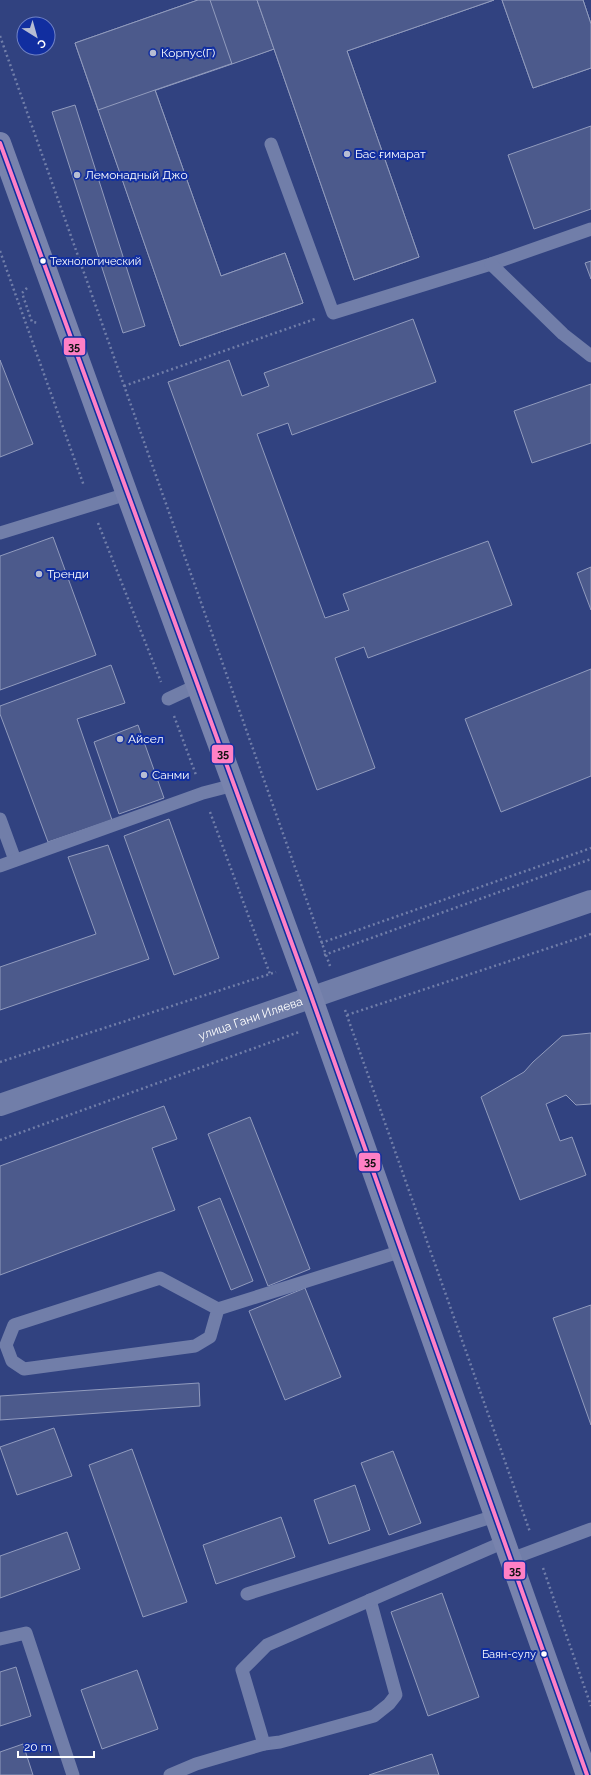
<svg xmlns="http://www.w3.org/2000/svg" width="591" height="1775" font-family="Raleway,sans-serif">
  <style>
    .building { fill: #4c5a8c; stroke: #919bbd }
    .lines { fill: none; stroke-linecap: round; stroke-linejoin: round }
    .path { stroke: #717ea9; stroke-width: 2.5; stroke-dasharray: 2 3; stroke-linecap: butt }
    .service { stroke: #717ea9; stroke-width: 13 }
    .tertiary { stroke: #717ea9; stroke-width: 22 }
    .secondary { stroke: #7883ad; stroke-width: 22 }
    .bus-1-casing { stroke: #112ea0; stroke-width: 7 }
    .bus-1 { stroke: #ff80c5; stroke-width: 4 }
    .poi-dot { fill: #b7bdd3; stroke: #112ea0; stroke-width: 1.5 }
    .bus-dot { fill: #fff; stroke: #112ea0; stroke-width: 1.5 }
    .labels { text-anchor: middle; dominant-baseline: central; stroke-width: 4; stroke-linejoin: round; paint-order: stroke }
    .bus-label { font-size: 11px; fill: #fff; stroke: #112ea0; text-anchor: start }
    .poi-label { font-size: 12px; fill: #fff; stroke: #112ea0; text-anchor: start }
    .street-label { font-size: 12px; fill: #fff; stroke: #112ea0 }
    .line-badge { stroke: #112ea0; stroke-width: 1.5 }
    .pale-badge-label { font-size: 11px; text-anchor: middle; font-weight: bold; fill: #111 }
  </style>
  <rect width="100%" height="100%" fill="#314280"/>
  <g class="building">
    <path d="M198,0H210L232,64L98,110L75,43Z"/>
    <path d="M198,0H494L347,51L419,257L354,280L274,49L155,90L221,276L285,253L303,303L180,346L75,43Z"/>
    <path d="M210,0H257L274,49L232,64Z"/>
    <path d="M257,0H494L347,51L419,257L354,280Z"/>
    <path d="M502,0H583L591,24V68L533,88Z"/>
    <path d="M502,0H583L591,24V68L533,88Z"/>
    <path d="M155,90L221,276L285,253L303,303L180,346L98,110Z"/>
    <path d="M75,105L145,326L123,333L52,112Z"/>
    <path d="M591,126V209L534,229L508,155Z"/>
    <path d="M591,261V279L585,263Z"/>
    <path d="M413,319L436,382L292,435L288,423L257,434L325,618L349,610L343,594L488,541L512,605L368,658L364,647L335,658L375,768L317,790L168,382L229,360L242,396L269,386L264,373Z"/>
    <path d="M0,360L33,444L0,457Z"/>
    <path d="M591,384V443L532,463L514,411Z"/>
    <path d="M53,537L96,655L0,690V556Z"/>
    <path d="M591,567V610L577,573Z"/>
    <path d="M111,665L125,703L77,719L112,820L48,842L0,714V706Z"/>
    <path d="M591,669V776L501,812L465,719Z"/>
    <path d="M138,725L164,798L119,814L94,742Z"/>
    <path d="M169,819L219,958L174,975L124,836Z"/>
    <path d="M108,845L149,959L0,1010V967L96,934L68,857Z"/>
    <path d="M591,1033V1104L576,1105L566,1095L546,1104L560,1141L572,1137L586,1175L520,1200L481,1097L524,1072L533,1062L562,1036Z"/>
    <path d="M164,1106L177,1139L152,1148L175,1210L0,1275V1166Z"/>
    <path d="M250,1117L310,1269L268,1286L208,1134Z"/>
    <path d="M220,1198L253,1281L231,1290L198,1207Z"/>
    <path d="M305,1288L341,1377L285,1400L249,1311Z"/>
    <path d="M591,1305V1425L553,1318Z"/>
    <path d="M199,1383L200,1406L0,1420V1396Z"/>
    <path d="M54,1428L72,1476L17,1495L0,1447Z"/>
    <path d="M132,1449L187,1602L143,1617L89,1465Z"/>
    <path d="M393,1451L421,1523L389,1535L361,1463Z"/>
    <path d="M355,1485L370,1530L329,1544L314,1500Z"/>
    <path d="M281,1517L295,1557L216,1584L203,1545Z"/>
    <path d="M67,1532L80,1569L0,1598V1556Z"/>
    <path d="M442,1593L479,1697L428,1716L391,1612Z"/>
    <path d="M16,1667L31,1716L0,1726V1672Z"/>
    <path d="M137,1670L158,1729L102,1749L81,1690Z"/>
    <path d="M23,1744L33,1775H0V1752Z"/>
    <path d="M432,1754L439,1775H369Z"/>
  </g>
  <g class="lines">
    <g class="path">
      <path d="M0,36L330,966"/>
      <path d="M0,251L84,486"/>
      <path d="M27,288L22,293L32,322L39,323"/>
      <path d="M124,386L315,319"/>
      <path d="M98,523L161,682"/>
      <path d="M174,716L196,775"/>
      <path d="M210,812L270,974"/>
      <path d="M321,943L591,848"/>
      <path d="M324,955L591,859"/>
      <path d="M345,1010L530,1532"/>
      <path d="M347,1015L591,934"/>
      <path d="M0,1062L276,972"/>
      <path d="M0,1140L299,1032"/>
      <path d="M543,1568L591,1706"/>
    </g>
    <g class="service">
      <path d="M271,144L333,313L491,264L591,229"/>
      <path d="M491,264L563,334L591,356"/>
      <path d="M0,533L127,494"/>
      <path d="M168,699L198,685"/>
      <path d="M0,819L15,860"/>
      <path d="M0,866L203,793L234,785"/>
      <path d="M218,1309L210,1337L195,1346L24,1369L12,1361L6,1345L14,1325L160,1278L218,1309L402,1251"/>
      <path d="M511,1559L591,1529"/>
      <path d="M247,1594L495,1516"/>
      <path d="M0,1639L26,1633L73,1775"/>
      <path d="M264,1744L280,1742L374,1716L389,1704L396,1695L370,1600"/>
      <path d="M170,1775L196,1764L264,1744L242,1670L267,1645L504,1542"/>
    </g>
    <path class="tertiary" id="s1" d="M0,1105L591,901"/>
    <path class="secondary" d="M0,143L127,494L311,996L587,1775"/>
    <defs>
      <path id="bus-1" d="M0,143L311,996L587,1775"/>
    </defs>
    <use href="#bus-1" class="bus-1-casing"/>
    <use href="#bus-1" class="bus-1"/>
  </g>
  <g class="poi-dot">
    <circle cx="153" cy="53" r="4"/>
    <circle cx="347" cy="154" r="4"/>
    <circle cx="77" cy="175" r="4"/>
    <circle cx="39" cy="574" r="4"/>
    <circle cx="120" cy="739" r="4"/>
    <circle cx="144" cy="775" r="4"/>
  </g>
  <g class="bus-dot">
    <circle cx="43" cy="261" r="3.5"/>
    <circle cx="544" cy="1654" r="3.5"/>
  </g>
  <g class="labels">
    <g class="bus-label">
      <text x="50" y="261">Технологический</text>
      <text x="536" y="1654" text-anchor="end">Баян-сулу</text>
    </g>
    <g class="poi-label">
      <text x="161" y="53">Корпус(Г)</text>
      <text x="355" y="154">Бас ғимарат</text>
      <text x="85" y="175">Лемонадный Джо</text>
      <text x="47" y="574">Тренди</text>
      <text x="128" y="739">Айсел</text>
      <text x="152" y="775">Санми</text>
    </g>
    <g class="street-label">
      <text stroke="none"><textPath href="#s1" startOffset="265">улица Гани Иляева</textPath></text>
    </g>
  </g>
  <g class="line-badge">
    <rect x="63" y="337" width="23" height="19" rx="4" fill="#ff80c5"/>
    <rect x="211" y="744" width="23" height="20" rx="4" fill="#ff80c5"/>
    <rect x="358" y="1152" width="23" height="20" rx="4" fill="#ff80c5"/>
    <rect x="503" y="1561" width="23" height="19" rx="4" fill="#ff80c5"/>
  </g>
  <g class="pale-badge-label">
    <text x="74" y="351">35</text>
    <text x="223" y="758">35</text>
    <text x="370" y="1166">35</text>
    <text x="515" y="1575">35</text>
  </g>
  <g transform="translate(36 36) rotate(143)"><circle r="19" fill="#112ea0" stroke="#7082c6"/>
  <path d="M0-3L7 15L0 10L-7 15Z" fill="#b7bdd3"/>
  <text y="-6" font-size="11" font-weight="bold" text-anchor="middle" fill="#ffffff">С</text>
  </g>
  <path d="M18 1751v6h76v-6" fill="none" stroke="#ffffff" stroke-width="2"/>
  <text x="24" y="1751" font-size="12" fill="#ffffff" stroke="#112ea0" stroke-width="3" paint-order="stroke">20 m</text>
</svg>
